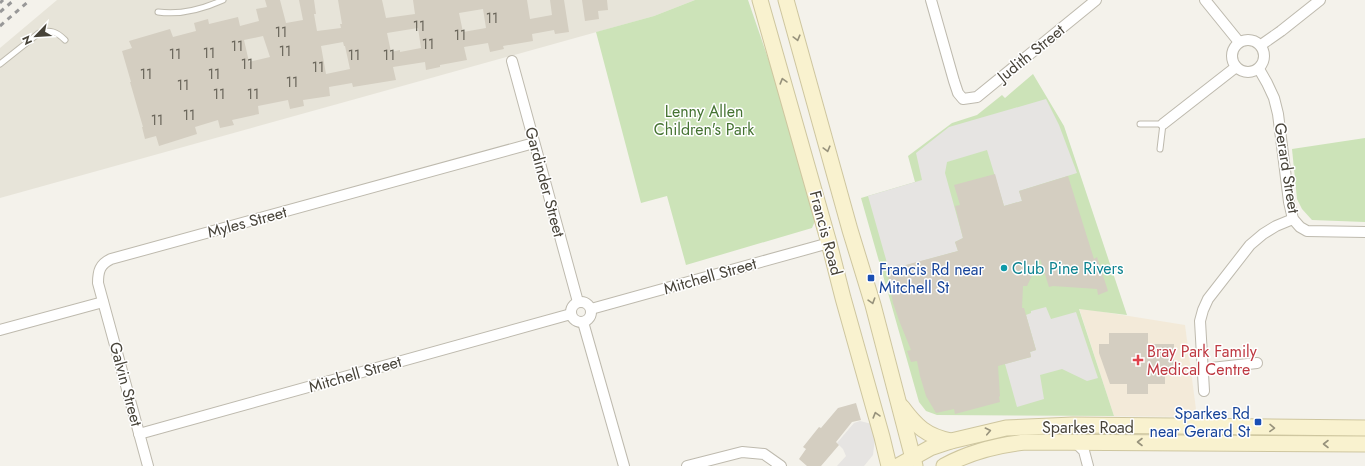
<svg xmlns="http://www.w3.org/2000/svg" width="1365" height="466" font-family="Jost,sans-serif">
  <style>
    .residential { fill: #e7e4d9 }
    .commercial { fill: #f3ead9 }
    .green { fill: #cce3b8 }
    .parking { fill: #e6e4e2 }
    .building { fill: #d4cec1; fill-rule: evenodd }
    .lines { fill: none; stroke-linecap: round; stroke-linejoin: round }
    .lane-casing { stroke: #bebaae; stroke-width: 7 }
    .street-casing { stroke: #bebaae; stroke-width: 12 }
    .secondary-casing { stroke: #cec69f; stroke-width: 17 }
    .lane { stroke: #fff; stroke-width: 5 }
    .street { stroke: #fff; stroke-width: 10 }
    .secondary { stroke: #f9f2cf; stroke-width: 15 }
    .rail { stroke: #989898; stroke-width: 3; stroke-dasharray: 5 5; stroke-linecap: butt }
    .oneway { stroke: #97927c }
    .culture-dot { fill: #0f9aa8; stroke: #fff; stroke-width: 1.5 }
    .transit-dot { fill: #1a4fb4; stroke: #fff; stroke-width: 1.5 }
    .health-dot { fill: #e0444e; stroke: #fff; stroke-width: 1.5 }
    .labels { text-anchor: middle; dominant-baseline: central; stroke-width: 3; stroke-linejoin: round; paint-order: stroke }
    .number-label { font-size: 14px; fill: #6a665b }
    .street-label { font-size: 16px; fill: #474339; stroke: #fff }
    .park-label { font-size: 16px; fill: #457332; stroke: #fff }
    .culture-label { font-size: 16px; fill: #0d838f; stroke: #fff; text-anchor: start }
    .transit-label { font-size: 16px; fill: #164399; stroke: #fff; text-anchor: start }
    .health-label { font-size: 16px; fill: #be3a42; stroke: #fff; text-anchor: start }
  </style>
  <rect width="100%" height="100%" fill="#f4f2eb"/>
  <path class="residential" d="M57,0H695L654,16L0,198V48Z"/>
  <path class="commercial" d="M1079,308L1185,325L1197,417L1114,416Z"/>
  <g class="green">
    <path d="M695,0H748L780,93L819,212L812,228L686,265L667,196L641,203L596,32L654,16Z"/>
    <path d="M1033,74L1064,126L1127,315L1079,309L1114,416L937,415L926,411L919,402L861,198L915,182L908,156L952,123L977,115L1002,95L1005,98Z"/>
    <path d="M1365,138V222L1312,220L1302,209L1297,199L1292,149Z"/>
  </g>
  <g class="parking">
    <path d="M1046,99L1059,125L1077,173L1019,191L1022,201L1004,206L987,150L947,162L945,173L963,238L955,242L958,251L889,270L868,196L922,180L916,153L949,127Z"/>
    <path d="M1046,307L1051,319L1076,312L1098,378L1087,381L1062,369L1040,375L1044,399L1017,407L1005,364L1031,357L1030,352L1036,350L1026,315L1031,313V311Z"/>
    <path d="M860,421L872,424L875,438L873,455L864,466H837L846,456L843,449L837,443L854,423Z"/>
  </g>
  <g class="building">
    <path d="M265,0H280L286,23L303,20L299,0H314L316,14H314L317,31L341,28L340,24H342L338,0H382L386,18L415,14L413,0H527L530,19L552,15L550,0H564L569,32L555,34L554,30L532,34L533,41L503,46L504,49L490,52L488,43L464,47L467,60L440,65V67L426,70L425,62L393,67L396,80L353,87L352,83L329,87L330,96L303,100L304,106L290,109L288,100L258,106L259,114L232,120L234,125L220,128L218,120L195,127L197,134L159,146L156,136L145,139L142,127H143L130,82H131L122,51L132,48L129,41L170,29L173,37L196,31L194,23L208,19L209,24L238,17L240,26L259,21L256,9L267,7ZM483,9L486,28L463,32L459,13ZM418,28L421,48L400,52V50L391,52L387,33ZM263,36L270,57L249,62L244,40ZM343,42L344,46H345L350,69L326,74L321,46Z"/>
    <path d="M582,0H607L608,10L598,11L599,19L585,21Z"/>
    <path d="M995,174L1004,206L1022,201L1019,191L1068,176L1094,259L1097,257L1108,291L1098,295L1097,289L1053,286L1049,287L1040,259L1027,286H1023L1022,308H1024L1036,350L1030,352L1031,357L998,366L1000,396L999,397L1000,402L955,414L954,409L936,413L926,396L920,376L917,361L911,362L907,351L911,350L900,323L893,303L887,270L958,251L955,242L963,238L955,206L960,205L954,185Z"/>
    <path d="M1109,333H1148V344H1174V367H1165V384H1148V394H1127V384H1110L1099,353V344H1109Z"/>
    <path d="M856,403L861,420L852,422L836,442L839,445L821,466H807L799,459L806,449L803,447L819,427L821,428L838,408Z"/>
  </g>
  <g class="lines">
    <defs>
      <g id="lane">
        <path d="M158,12C179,15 203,9 223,0"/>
        <path d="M0,64L39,33C50,29 57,32 65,40"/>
        <path d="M1140,124H1163L1160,149"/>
      </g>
      <g id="street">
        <path d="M931,0L954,81L958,93L963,99L977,97L1096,0"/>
        <path d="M1205,0L1239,42"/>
        <circle cx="1248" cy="56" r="16"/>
        <path d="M1261,45L1281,31L1320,0"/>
        <path d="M512,61L578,302"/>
        <path d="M1259,69L1267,83L1274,98L1278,114L1289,202L1293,219L1300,227L1307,231L1365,232"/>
        <path d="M1163,124L1236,67"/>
        <circle cx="581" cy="312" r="10"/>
        <path d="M591,309L829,243"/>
        <path d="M583,322L624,466"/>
        <path d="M0,330L103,302"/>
        <path d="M1202,369L1257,363"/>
        <path d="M1204,391L1200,321L1203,310L1208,299L1250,245L1263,234L1276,226L1293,219"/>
        <path d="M139,434L571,314"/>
        <path d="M1076,443L1084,451L1088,466"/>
        <path d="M148,466L98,283C98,271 100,264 111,259L534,143"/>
        <path d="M687,466L742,452L764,454L781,466"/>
      </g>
      <g id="secondary">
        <path d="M760,0L829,243L843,298L882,437L889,466"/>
        <path d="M786,0L850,230L873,305L915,466"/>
        <path d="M902,407C916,426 926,436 951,441"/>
        <path d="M898,466L930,448L951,441L1006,428L1073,425L1365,428"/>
        <path d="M944,466C970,452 997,445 1026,442L1365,444"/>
      </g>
    </defs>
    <use href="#lane" class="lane-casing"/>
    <use href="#street" class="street-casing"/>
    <use href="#secondary" class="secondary-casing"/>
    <use href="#lane" class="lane"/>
    <use href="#street" class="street"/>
    <use href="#secondary" class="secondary"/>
    <g class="rail">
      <path d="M0,3L3,0"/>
      <path d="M0,12L14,0"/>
      <path d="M0,26L30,0"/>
    </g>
  </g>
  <defs><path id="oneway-chevron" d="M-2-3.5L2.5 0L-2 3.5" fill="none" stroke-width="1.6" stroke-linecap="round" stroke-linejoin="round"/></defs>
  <g class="oneway">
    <use href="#oneway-chevron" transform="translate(797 38) rotate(75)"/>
    <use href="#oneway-chevron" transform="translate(783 81) rotate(-106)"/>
    <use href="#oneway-chevron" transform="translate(827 149) rotate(75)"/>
    <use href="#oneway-chevron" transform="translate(872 301) rotate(73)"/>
    <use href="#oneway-chevron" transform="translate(876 415) rotate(-106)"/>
    <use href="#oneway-chevron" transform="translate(1272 428) rotate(1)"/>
    <use href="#oneway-chevron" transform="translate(988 431) rotate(-12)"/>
    <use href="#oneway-chevron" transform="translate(1140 442) rotate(-180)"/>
    <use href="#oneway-chevron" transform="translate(1326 444) rotate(-180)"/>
  </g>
  <circle class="culture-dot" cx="1004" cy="268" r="4"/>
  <g class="transit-dot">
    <rect x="867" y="274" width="8" height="8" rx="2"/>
    <rect x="1254" y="418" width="8" height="8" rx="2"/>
  </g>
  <path class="health-dot" d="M1136 354h4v4h4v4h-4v4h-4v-4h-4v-4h4z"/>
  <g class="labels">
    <g class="number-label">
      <text x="492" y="18">11</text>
      <text x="419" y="26">11</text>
      <text x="281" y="32">11</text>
      <text x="460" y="35">11</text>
      <text x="428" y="44">11</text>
      <text x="237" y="46">11</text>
      <text x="285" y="51">11</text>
      <text x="209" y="53">11</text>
      <text x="175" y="54">11</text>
      <text x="354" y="55">11</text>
      <text x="389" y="55">11</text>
      <text x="247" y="64">11</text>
      <text x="318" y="67">11</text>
      <text x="146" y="74">11</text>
      <text x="214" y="74">11</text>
      <text x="292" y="82">11</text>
      <text x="183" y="85">11</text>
      <text x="219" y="94">11</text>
      <text x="253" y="94">11</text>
      <text x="189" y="115">11</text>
      <text x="157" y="120">11</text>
    </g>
    <g class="street-label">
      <text transform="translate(1031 53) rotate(-39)">Judith Street</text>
      <text transform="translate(1287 168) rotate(81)">Gerard Street</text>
      <text transform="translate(545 182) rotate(75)">Gardinder Street</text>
      <text transform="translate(247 222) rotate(-15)">Myles Street</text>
      <text transform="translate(826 233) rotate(75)">Francis Road</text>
      <text transform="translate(710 276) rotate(-16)">Mitchell Street</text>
      <text transform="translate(355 374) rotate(-16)">Mitchell Street</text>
      <text transform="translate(126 384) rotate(75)">Galvin Street</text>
      <text x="1088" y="427">Sparkes Road</text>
    </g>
    <g class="park-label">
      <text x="704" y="111">Lenny Allen<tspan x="704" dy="18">Children's Park</tspan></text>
    </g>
    <g class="culture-label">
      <text x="1012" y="268">Club Pine Rivers</text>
    </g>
    <g class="transit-label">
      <text x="879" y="269">Francis Rd near<tspan x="879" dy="18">Mitchell St</tspan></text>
      <text x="1250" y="413" text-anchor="end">Sparkes Rd<tspan x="1250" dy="18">near Gerard St</tspan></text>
    </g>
    <g class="health-label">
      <text x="1147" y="351">Bray Park Family<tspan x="1147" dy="18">Medical Centre</tspan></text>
    </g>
  </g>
  <g transform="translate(36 36) rotate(245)" stroke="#ffffff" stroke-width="3" paint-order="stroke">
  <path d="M0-3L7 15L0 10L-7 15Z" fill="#474339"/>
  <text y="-6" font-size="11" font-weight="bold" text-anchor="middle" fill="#474339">N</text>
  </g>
</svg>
